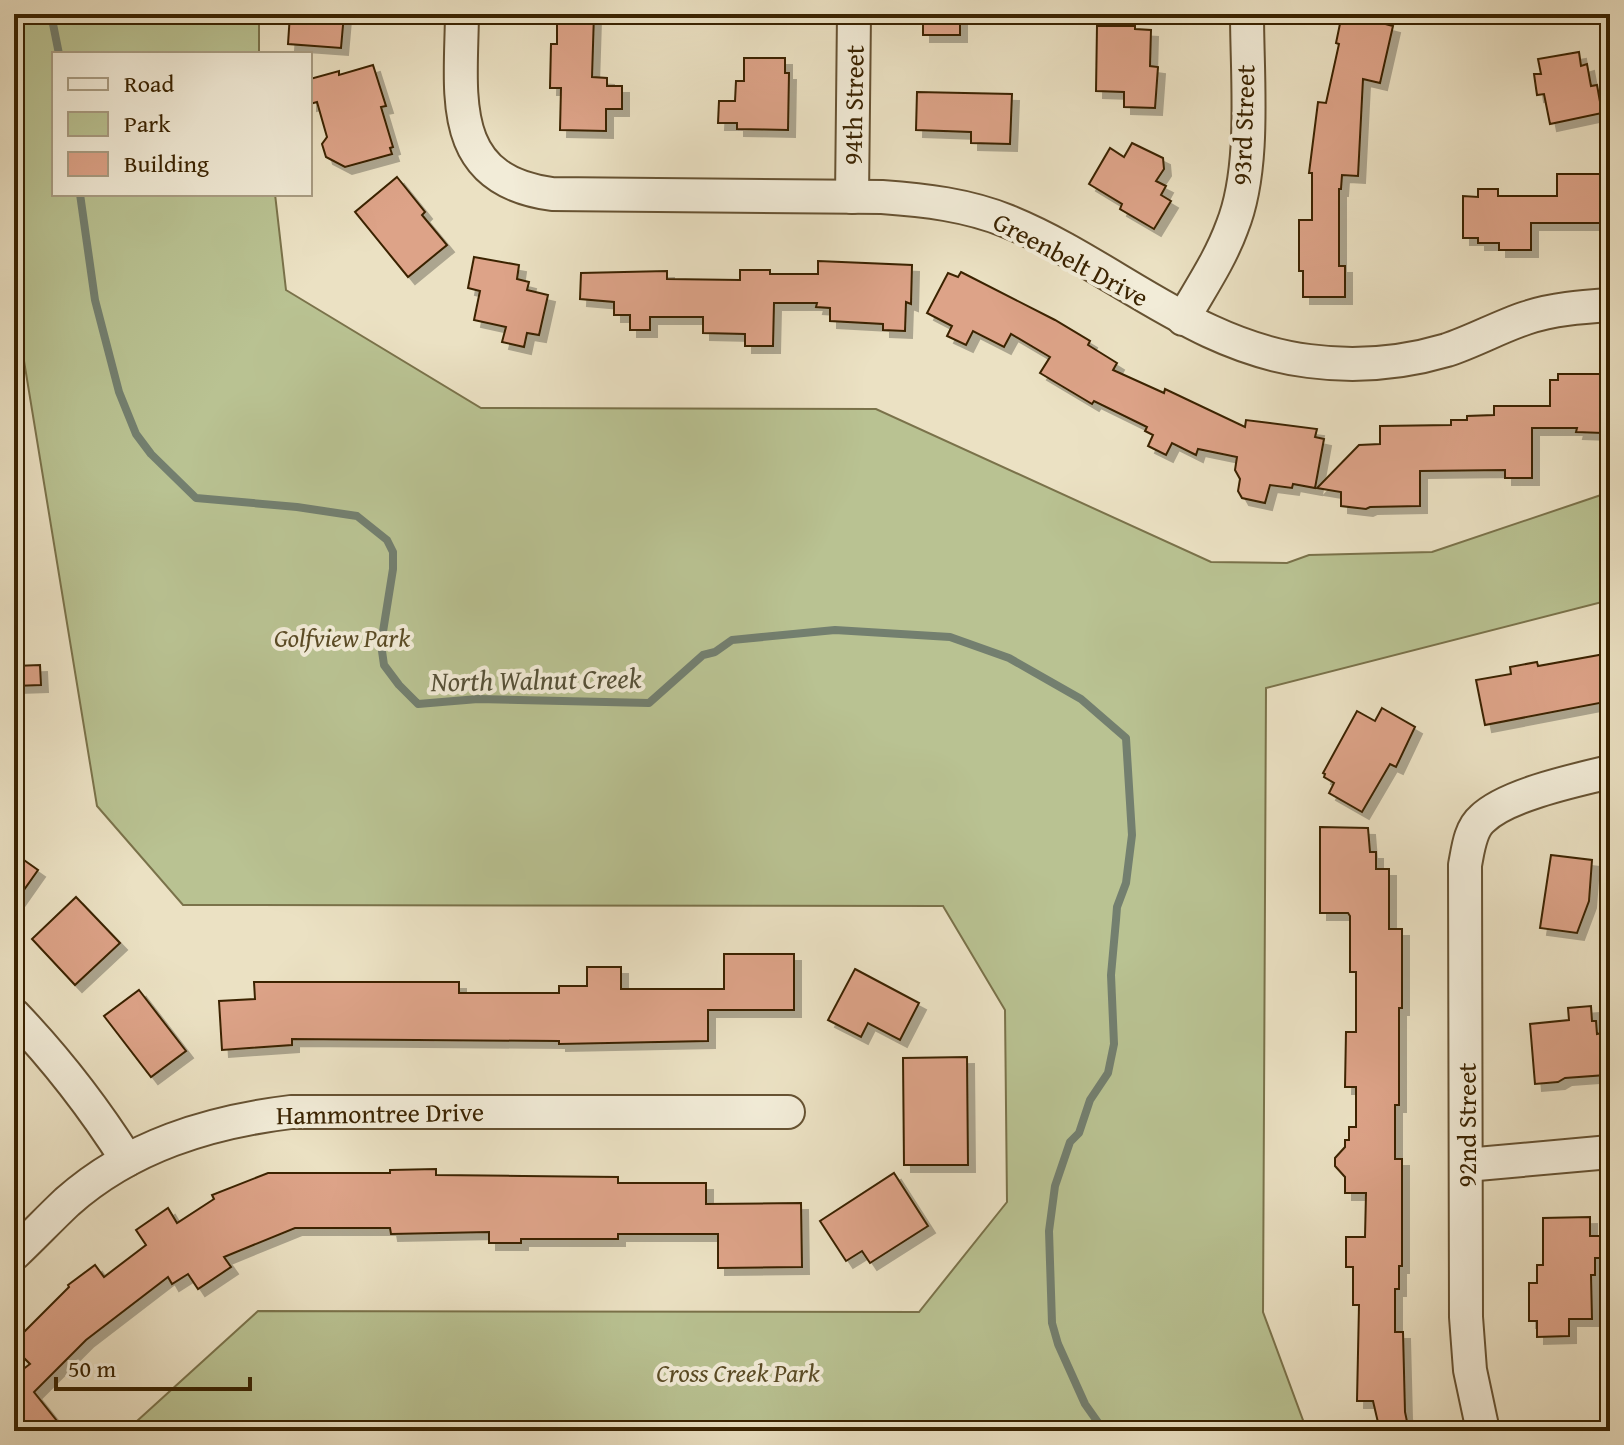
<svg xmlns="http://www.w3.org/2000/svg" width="1624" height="1445" font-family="'Gentium Book Plus',serif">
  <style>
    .green { fill: #b9c292; stroke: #7a724a; stroke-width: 2 }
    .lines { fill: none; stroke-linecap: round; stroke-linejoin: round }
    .stream { stroke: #737f6f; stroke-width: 8 }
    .building { fill: #dda388; stroke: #3a2301; stroke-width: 2; filter: url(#shadow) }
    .minor-casing { stroke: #665232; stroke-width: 36 }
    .minor { stroke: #f2ecd8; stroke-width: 32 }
    .labels { text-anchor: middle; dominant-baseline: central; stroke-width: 8; stroke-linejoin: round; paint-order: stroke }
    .street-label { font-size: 26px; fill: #3a2301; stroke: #f2ecd8 }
    .park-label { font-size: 26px; font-style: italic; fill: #5a4b25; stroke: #f2ecd8 }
    .water-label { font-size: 28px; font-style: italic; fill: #565138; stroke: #f2ecd8 }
  </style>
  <defs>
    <filter id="shadow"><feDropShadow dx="7" dy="7" stdDeviation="0" flood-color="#0004"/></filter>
  </defs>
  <rect width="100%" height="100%" fill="#ebe1c3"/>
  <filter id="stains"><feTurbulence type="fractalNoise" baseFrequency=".0025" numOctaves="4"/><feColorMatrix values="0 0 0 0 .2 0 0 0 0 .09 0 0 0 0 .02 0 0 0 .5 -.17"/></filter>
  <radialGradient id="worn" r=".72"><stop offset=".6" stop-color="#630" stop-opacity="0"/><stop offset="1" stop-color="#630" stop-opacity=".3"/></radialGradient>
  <path class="green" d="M14,14H259V54H54V194H275L286,290L481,408L876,409L1211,562L1287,563L1309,555L1432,552L1610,492V600L1266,688L1263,1312L1307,1431H126L258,1311L919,1312L1007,1202L1005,1010L943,906L183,905L97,806L14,300Z"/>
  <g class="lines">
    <g class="stream">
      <path d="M51,14L59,54"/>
      <path d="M80,194L95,300L119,392L136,434L151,454L196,498L297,507L357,516L387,540L393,552V569L381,644L384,665L399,685L418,704L478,699L649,703L703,655L715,652L732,640L835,630L950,637L1009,658L1081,699L1126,738L1132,835L1126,883L1117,907L1116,920L1111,975L1114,1044L1108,1073L1090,1100L1079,1133L1070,1142L1055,1186L1049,1231L1052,1323L1058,1344L1085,1404L1104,1431"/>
    </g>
  </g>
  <g class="building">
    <path d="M290,14H344L341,48L288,44Z"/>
    <path d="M557,14H594L592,77L607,78V86H622V109H606V131L560,130L561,88H550L551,44H557Z"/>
    <rect x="923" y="14" width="37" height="21"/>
    <path d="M1342,14H1376L1374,21L1393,26L1380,83L1363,79L1358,176L1342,175L1341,189H1339V266H1345V297H1303V271H1299V220H1312V173H1309L1318,102L1326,103L1339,44L1336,43Z"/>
    <path d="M1097,26H1135V29L1151,30L1150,66L1158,67L1155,108L1124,107V92L1096,91Z"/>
    <path d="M1579,52L1581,66L1587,64L1591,86L1597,85L1602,113L1550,124L1544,94L1537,95L1534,74H1541L1538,59Z"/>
    <path d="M744,58H785V73H789L788,130L737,129V123H718L719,101H735L736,81H744Z"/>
    <path d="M373,65L386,106L381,107L393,147L390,148L392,154L345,167L326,157L322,144L327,137L317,102L310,104V79L339,71V75Z"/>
    <path d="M917,92L1012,94L1010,144L971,143V132L916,130Z"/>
    <path d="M1132,143L1163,158L1164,169L1156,181L1166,186L1161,195L1171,201L1154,229L1120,209L1122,204L1089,184L1110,148L1124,157Z"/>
    <path d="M1557,174H1610V223H1531V250H1499V243H1478V238H1463V196L1478,197V189H1498V196H1557Z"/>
    <path d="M397,177L425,212L422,215L447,245L408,277L355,212Z"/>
    <path d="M474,257L519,265L517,279L529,282L527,290L548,295L539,335L527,333L524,347L502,342L506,327L474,320L480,291L468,288Z"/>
    <path d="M818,261L912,265L911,304L906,302L905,331L883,330V324L830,321V308L816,307L817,303H774L773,346H745V334L703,333V317H650V330H630V315H614V302L580,299L581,273L667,271V279L740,280V270H770V274H818Z"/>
    <path d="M961,272L1055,320L1090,341L1088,345L1117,363L1113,370L1164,393L1165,389L1245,427L1246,420L1317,429L1315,437L1324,439L1315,488L1293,484L1292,488L1270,485L1265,503L1242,498L1238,491L1240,479L1235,470L1237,457L1198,449L1196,455L1172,443L1166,455L1148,446L1153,435L1145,431L1147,427L1094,401L1092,404L1040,373L1050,357L1011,334L1004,347L973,331L966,345L947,336L952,326L927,313L948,273L958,277Z"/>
    <path d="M1558,374H1610V423H1603V433L1576,432L1577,428H1532V478H1505V470L1420,471V506L1370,507L1366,509L1341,506V492L1317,488L1359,445L1380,444V426L1451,425V420H1467V416L1494,415V406H1550V380H1558Z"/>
    <path d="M1610,653V701L1485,725L1476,680L1511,674L1510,667L1537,662L1538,666Z"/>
    <path d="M40,665L41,685L14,686V666Z"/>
    <path d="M1382,708L1415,727L1396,767L1390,764L1362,812L1329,793L1334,783L1324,777L1325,774L1323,773L1357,711L1375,721Z"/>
    <path d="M1320,827L1368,828L1370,852H1376V869H1389V929H1402V1008H1399V1105H1395V1159H1402V1266H1399V1289H1395V1332H1403L1405,1412L1409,1431H1380L1373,1401H1357L1359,1305H1353V1267H1346V1237H1365L1366,1193H1345V1177L1335,1166V1158L1345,1147V1140H1349V1127H1356V1087H1345L1346,1032H1356V972H1350V916L1348,913H1320Z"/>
    <path d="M14,853L38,870L14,904Z"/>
    <path d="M1551,855L1592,860L1589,901L1577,933L1540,928Z"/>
    <path d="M76,897L120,943L75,985L32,939Z"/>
    <path d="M724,954H794V1010H708V1041L559,1044V1041L292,1039V1045L222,1050L219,1001L255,999L254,982H459V993H559V986H587V967H621V989H724Z"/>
    <path d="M855,969L919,1003L900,1040L868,1023L861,1037L828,1020Z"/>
    <path d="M139,990L186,1051L151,1077L104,1016Z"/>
    <path d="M1591,1006L1592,1021H1596L1597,1034L1602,1033L1606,1075L1565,1078L1558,1082L1535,1084L1530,1024L1569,1020L1568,1008Z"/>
    <path d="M967,1057L968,1165H904L903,1058Z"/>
    <path d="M436,1169V1175L618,1177V1183H706V1204L801,1203L802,1267L718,1268V1234H618V1239H521V1243H489V1232L391,1234L390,1228H295L224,1257L231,1267L198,1289L188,1274L172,1284L168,1277L86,1340L34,1392L65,1431H14V1368L18,1373L30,1364L14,1348V1342L69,1287L68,1285L95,1265L104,1277L146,1245L136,1230L168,1208L177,1223L214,1199L212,1195L268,1173H390V1170Z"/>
    <path d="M894,1173L928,1226L870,1263L862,1251L846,1261L820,1221Z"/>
    <path d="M1590,1217V1236H1601V1258H1595V1275H1591L1592,1319H1569V1336L1537,1337V1321H1529V1283H1537V1265H1543V1218Z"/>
  </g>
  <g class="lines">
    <defs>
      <g id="minor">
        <path d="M462,14C461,96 446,180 552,194L882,197C925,200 967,205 1007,221C1111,263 1194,347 1309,361C1354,367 1403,363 1447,350C1474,341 1499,327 1526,318C1553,309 1582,307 1610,305"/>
        <path d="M852,197L854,14"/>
        <path d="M1183,319C1200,289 1220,260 1232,227C1256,168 1247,78 1247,14"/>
        <path d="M14,1015C57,1060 94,1108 127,1160"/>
        <path d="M1466,1165L1610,1152"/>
        <path d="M14,1254C32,1237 49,1219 67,1202C130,1146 209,1122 291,1112H788"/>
        <path d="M1483,1431L1470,1370L1466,1317L1465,865C1468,850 1470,829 1482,819C1506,795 1576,780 1610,772"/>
      </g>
    </defs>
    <use href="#minor" class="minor-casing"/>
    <use href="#minor" class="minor"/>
  </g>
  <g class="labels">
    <g class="street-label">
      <text transform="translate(853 105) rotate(-89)">94th Street</text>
      <text transform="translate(1243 125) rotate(-88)">93rd Street</text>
      <text transform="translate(1071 259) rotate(28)">Greenbelt Drive</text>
      <text transform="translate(380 1113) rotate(-1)">Hammontree Drive</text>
      <text transform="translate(1466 1125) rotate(-90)">92nd Street</text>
    </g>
    <g class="park-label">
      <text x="342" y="637">Golfview Park</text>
      <text x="738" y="1372">Cross Creek Park</text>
    </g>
    <g class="water-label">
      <text transform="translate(536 679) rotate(-1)">North Walnut Creek</text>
    </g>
  </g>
  <rect width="1624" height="1445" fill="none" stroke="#ebe1c3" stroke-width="48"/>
  <rect x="16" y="16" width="1592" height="1413" fill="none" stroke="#3a2301" stroke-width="4"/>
  <rect x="24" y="24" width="1576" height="1397" fill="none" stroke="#3a2301" stroke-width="2"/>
  <rect x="52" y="52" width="260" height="144" fill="#f2ecd8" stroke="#a89c82" stroke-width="2"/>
  <rect x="68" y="78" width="40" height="12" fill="#f2ecd8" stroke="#a89c82" stroke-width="2"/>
  <text x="124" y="92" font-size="24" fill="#3a2301">Road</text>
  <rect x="68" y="112" width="40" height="24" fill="#b9c292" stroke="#a89c82" stroke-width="2"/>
  <text x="124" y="132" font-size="24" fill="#3a2301">Park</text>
  <rect x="68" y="152" width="40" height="24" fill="#dda388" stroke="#a89c82" stroke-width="2"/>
  <text x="124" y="172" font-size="24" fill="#3a2301">Building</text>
  <path d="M56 1377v12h194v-12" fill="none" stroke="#3a2301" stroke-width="4"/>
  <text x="68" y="1377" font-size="24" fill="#3a2301" stroke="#f2ecd8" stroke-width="6" paint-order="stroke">50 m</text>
  <rect width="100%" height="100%" filter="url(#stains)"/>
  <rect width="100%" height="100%" fill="url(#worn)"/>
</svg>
